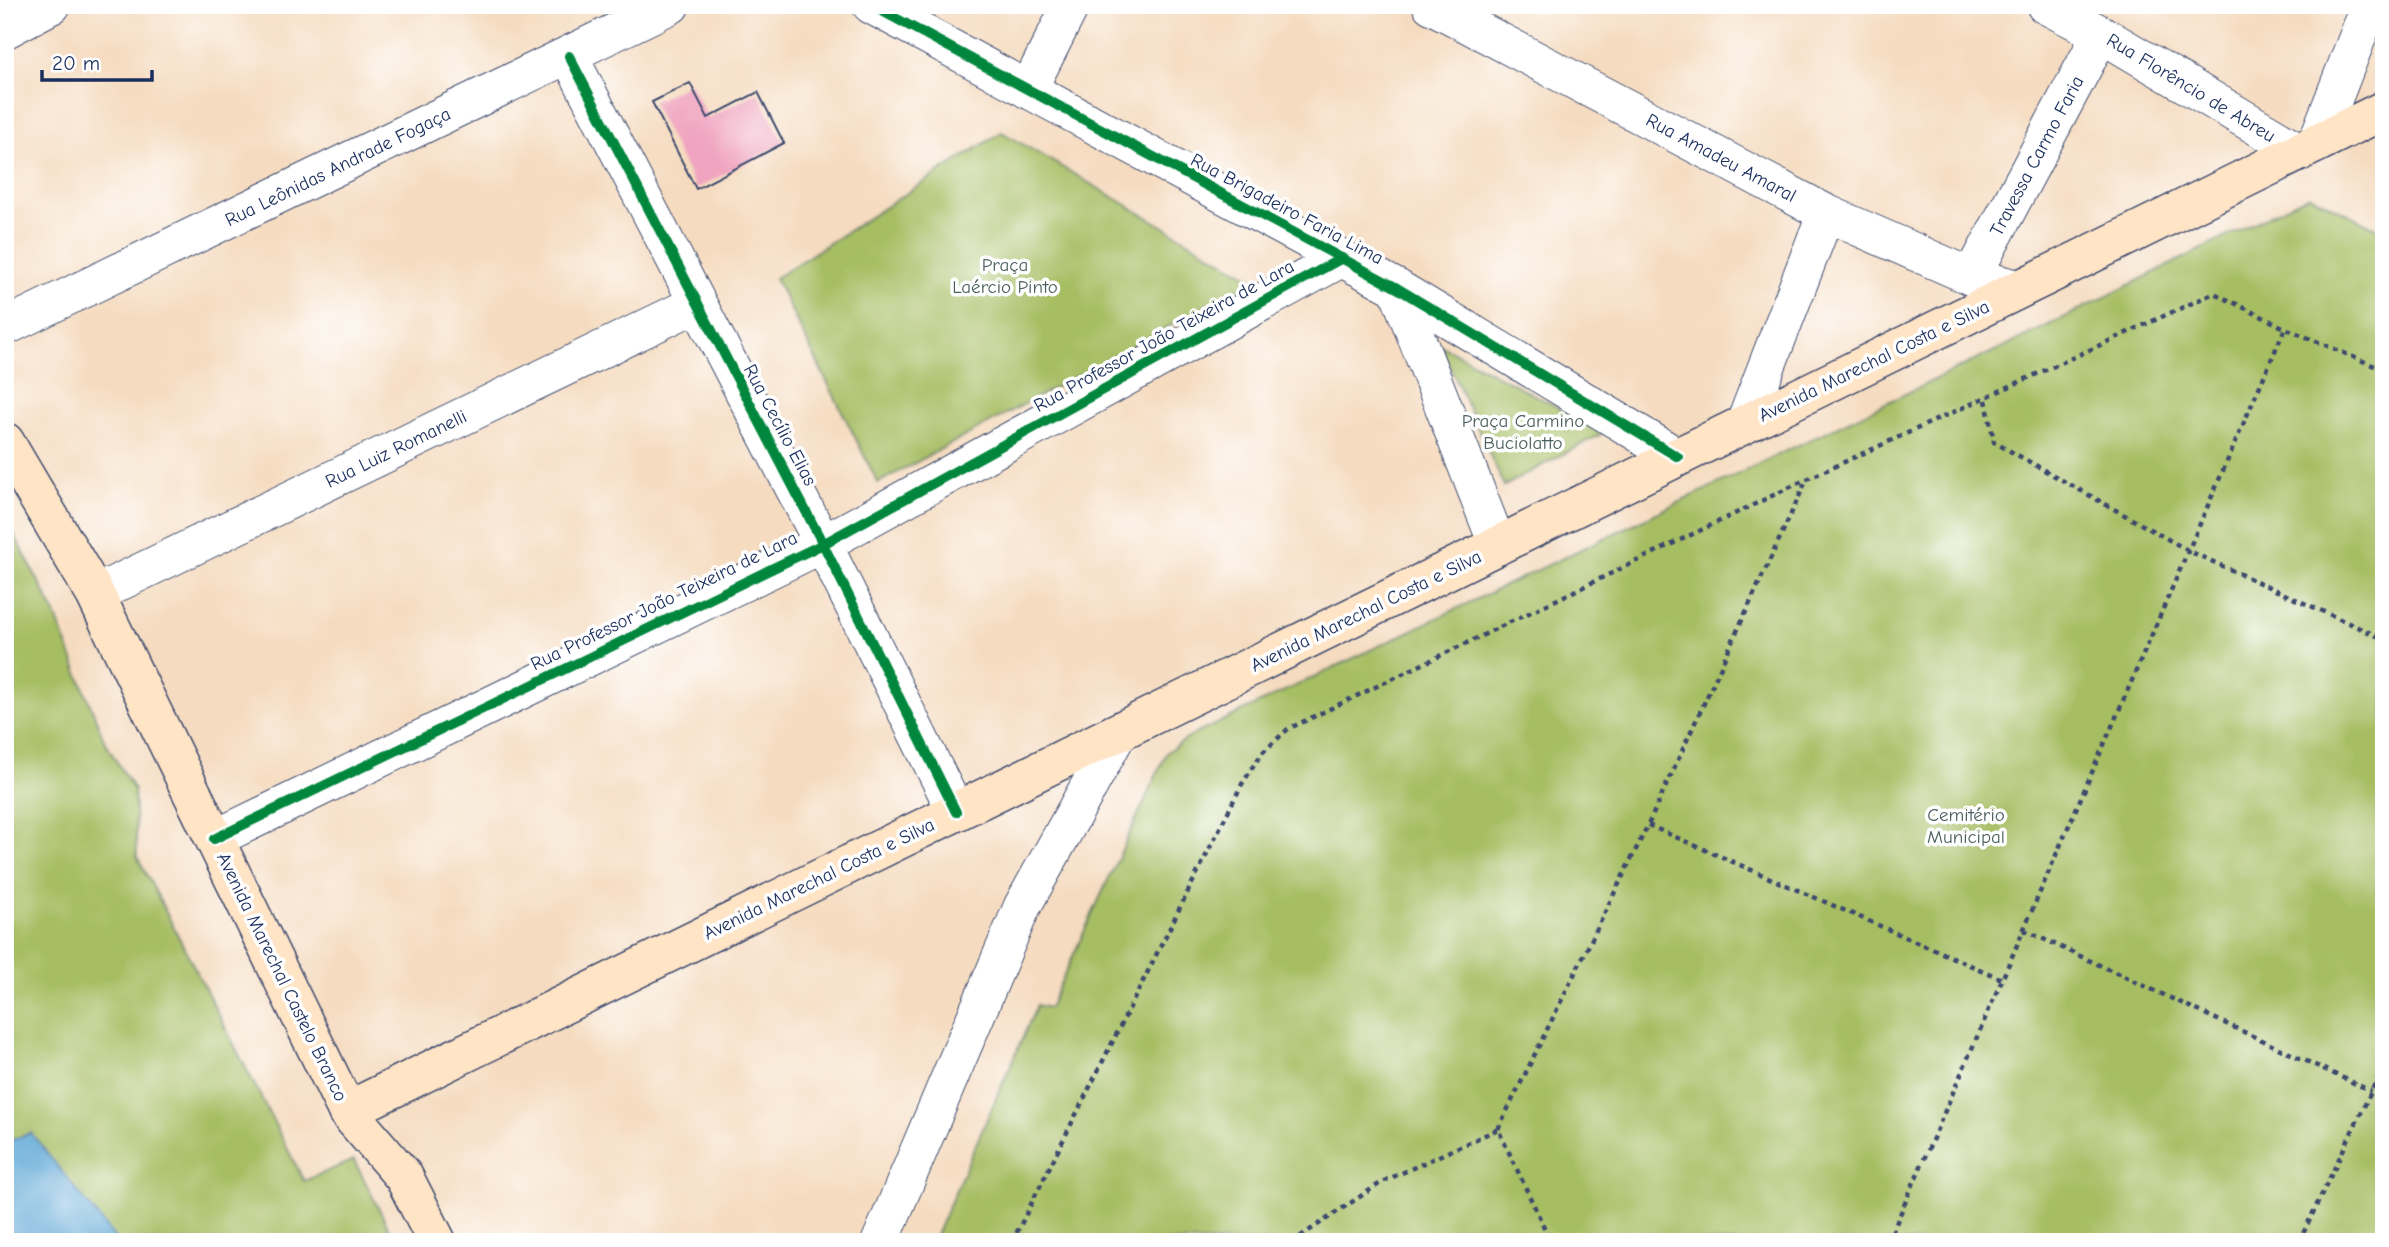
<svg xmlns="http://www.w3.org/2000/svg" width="2389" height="1247" font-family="'Comic Neue',sans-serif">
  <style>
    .green { fill: #a6bd62; stroke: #607660; stroke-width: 2 }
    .water { fill: #5ea7d5; stroke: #3c6b9a; stroke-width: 2 }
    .building { fill: #f0a4bf }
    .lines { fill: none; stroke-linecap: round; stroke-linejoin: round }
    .street-casing { stroke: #3c496d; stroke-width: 39 }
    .secondary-casing { stroke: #3c496d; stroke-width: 41 }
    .path { stroke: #3c496d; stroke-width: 4.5; stroke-dasharray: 5 5; stroke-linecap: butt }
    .street { stroke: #fff; stroke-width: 37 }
    .secondary { stroke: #ffe4c6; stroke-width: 38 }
    .cycleway-casing { stroke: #fff; stroke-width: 15 }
    .cycleway { stroke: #00873e; stroke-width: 10 }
    .labels { text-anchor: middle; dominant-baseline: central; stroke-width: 7; stroke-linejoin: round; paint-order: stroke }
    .street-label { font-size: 19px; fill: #1b2f5e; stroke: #fff }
    .park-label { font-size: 19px; fill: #4c615f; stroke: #fff }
  </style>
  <rect width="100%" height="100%" fill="#fff"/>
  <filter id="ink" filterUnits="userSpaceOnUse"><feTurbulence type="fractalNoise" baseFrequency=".0143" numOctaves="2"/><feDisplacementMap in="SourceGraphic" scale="14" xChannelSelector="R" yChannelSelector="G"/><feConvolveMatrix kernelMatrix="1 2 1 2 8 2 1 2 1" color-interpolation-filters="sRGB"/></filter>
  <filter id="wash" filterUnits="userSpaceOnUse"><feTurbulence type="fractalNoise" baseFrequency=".00686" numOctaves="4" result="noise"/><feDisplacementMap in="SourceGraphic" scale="28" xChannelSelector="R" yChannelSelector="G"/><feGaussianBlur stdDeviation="1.57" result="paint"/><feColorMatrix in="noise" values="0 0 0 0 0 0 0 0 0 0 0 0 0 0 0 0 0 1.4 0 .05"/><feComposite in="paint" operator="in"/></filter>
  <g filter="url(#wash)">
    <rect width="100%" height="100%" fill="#f5dbbf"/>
    <g class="green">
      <path d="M1002,132L1255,280L878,483L775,278Z"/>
      <path d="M2310,195L2384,232V1242H933L1037,1005L1049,1008L1167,752L1193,735L2047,326Z"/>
      <path d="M1440,345L1605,432L1504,486Z"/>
      <path d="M5,517L53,609L105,742L134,790L137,856L304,1181L354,1160L396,1242H5Z"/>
    </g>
    <path class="water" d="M31,1133L118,1242H5V1142Z"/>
    <g id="blocks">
      <path class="building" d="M690,83L708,118L758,92L784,143L696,189L652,102Z"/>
    </g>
  </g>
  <g filter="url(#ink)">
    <use href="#blocks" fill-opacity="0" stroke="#3c496d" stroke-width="2"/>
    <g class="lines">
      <defs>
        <g id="street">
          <path d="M871,5L1397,288L1678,457"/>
          <path d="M1431,5L1826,213L1972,277L2020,289"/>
          <path d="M2045,5L2101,34L2300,152"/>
          <path d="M5,30L52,5"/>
          <path d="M569,56L823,544L956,812"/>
          <path d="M1028,90L1071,5"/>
          <path d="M2316,144L2370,5"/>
          <path d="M1972,277L2101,34"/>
          <path d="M1397,288L1498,546"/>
          <path d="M5,327L671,5"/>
          <path d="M1744,425L1826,213"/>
          <path d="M95,594L696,304"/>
          <path d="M214,839L823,544L1342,258"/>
          <path d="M880,1242L1022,907L1119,732"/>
        </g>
        <g id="secondary">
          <path d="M5,442L95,594L347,1111L404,1177L437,1242"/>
          <path d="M347,1111L2384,110"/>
        </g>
      </defs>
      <use href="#street" class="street-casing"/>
      <use href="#secondary" class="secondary-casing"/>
      <g class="path">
        <path d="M1986,400L1994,442L2189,551L2384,639"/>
        <path d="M1648,825L2002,979"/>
        <path d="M2024,930L2371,1091"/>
        <path d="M1498,1129L1648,825L1807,479"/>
        <path d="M1012,1242L1242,784L1262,753L1288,729L1807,479L2214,293L2285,328L2384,370"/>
        <path d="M1292,1242L1382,1182L1498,1129L1551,1242"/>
        <path d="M1888,1242L2285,328"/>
        <path d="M2299,1242L2384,1065"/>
      </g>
      <use href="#street" class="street"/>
      <use href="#secondary" class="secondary"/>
      <defs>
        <g id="cycleway">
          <path d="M871,5L1397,288L1678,457"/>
          <path d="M569,56L823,544L956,812"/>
          <path d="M214,839L823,544L1342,258"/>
        </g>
      </defs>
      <use href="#cycleway" class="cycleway-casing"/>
      <use href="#cycleway" class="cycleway"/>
    </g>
  </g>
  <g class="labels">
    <g class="street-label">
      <text transform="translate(2191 88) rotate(31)">Rua Florêncio de Abreu</text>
      <text transform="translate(2037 156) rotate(-62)">Travessa Carmo Faria</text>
      <text transform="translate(1721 158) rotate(28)">Rua Amadeu Amaral</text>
      <text transform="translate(338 167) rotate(-26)">Rua Leônidas Andrade Fogaça</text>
      <text transform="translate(1287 209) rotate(28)">Rua Brigadeiro Faria Lima</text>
      <text transform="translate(1164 336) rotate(-29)">Rua Professor João Teixeira de Lara</text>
      <text transform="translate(1874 361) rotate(-26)">Avenida Marechal Costa e Silva</text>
      <text transform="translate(780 425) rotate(62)">Rua Cecílio Elias</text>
      <text transform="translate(396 449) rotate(-26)">Rua Luiz Romanelli</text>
      <text transform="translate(664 601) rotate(-26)">Rua Professor João Teixeira de Lara</text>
      <text transform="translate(1366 611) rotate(-26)">Avenida Marechal Costa e Silva</text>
      <text transform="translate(819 879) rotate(-26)">Avenida Marechal Costa e Silva</text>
      <text transform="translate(282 977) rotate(64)">Avenida Marechal Castelo Branco</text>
    </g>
    <g class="park-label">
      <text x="1005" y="265">Praça<tspan x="1005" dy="22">Laércio Pinto</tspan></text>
      <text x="1523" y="421">Praça Carmino<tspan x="1523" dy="22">Buciolatto</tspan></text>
      <text x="1966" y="815">Cemitério<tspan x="1966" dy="22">Municipal</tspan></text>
    </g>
  </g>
  <rect width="2389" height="1247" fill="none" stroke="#fff" stroke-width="28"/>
  <path d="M42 70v10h110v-10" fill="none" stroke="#1b2f5e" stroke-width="3.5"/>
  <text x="52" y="70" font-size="21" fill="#1b2f5e" stroke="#ffffff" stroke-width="5" paint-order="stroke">20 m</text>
</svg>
